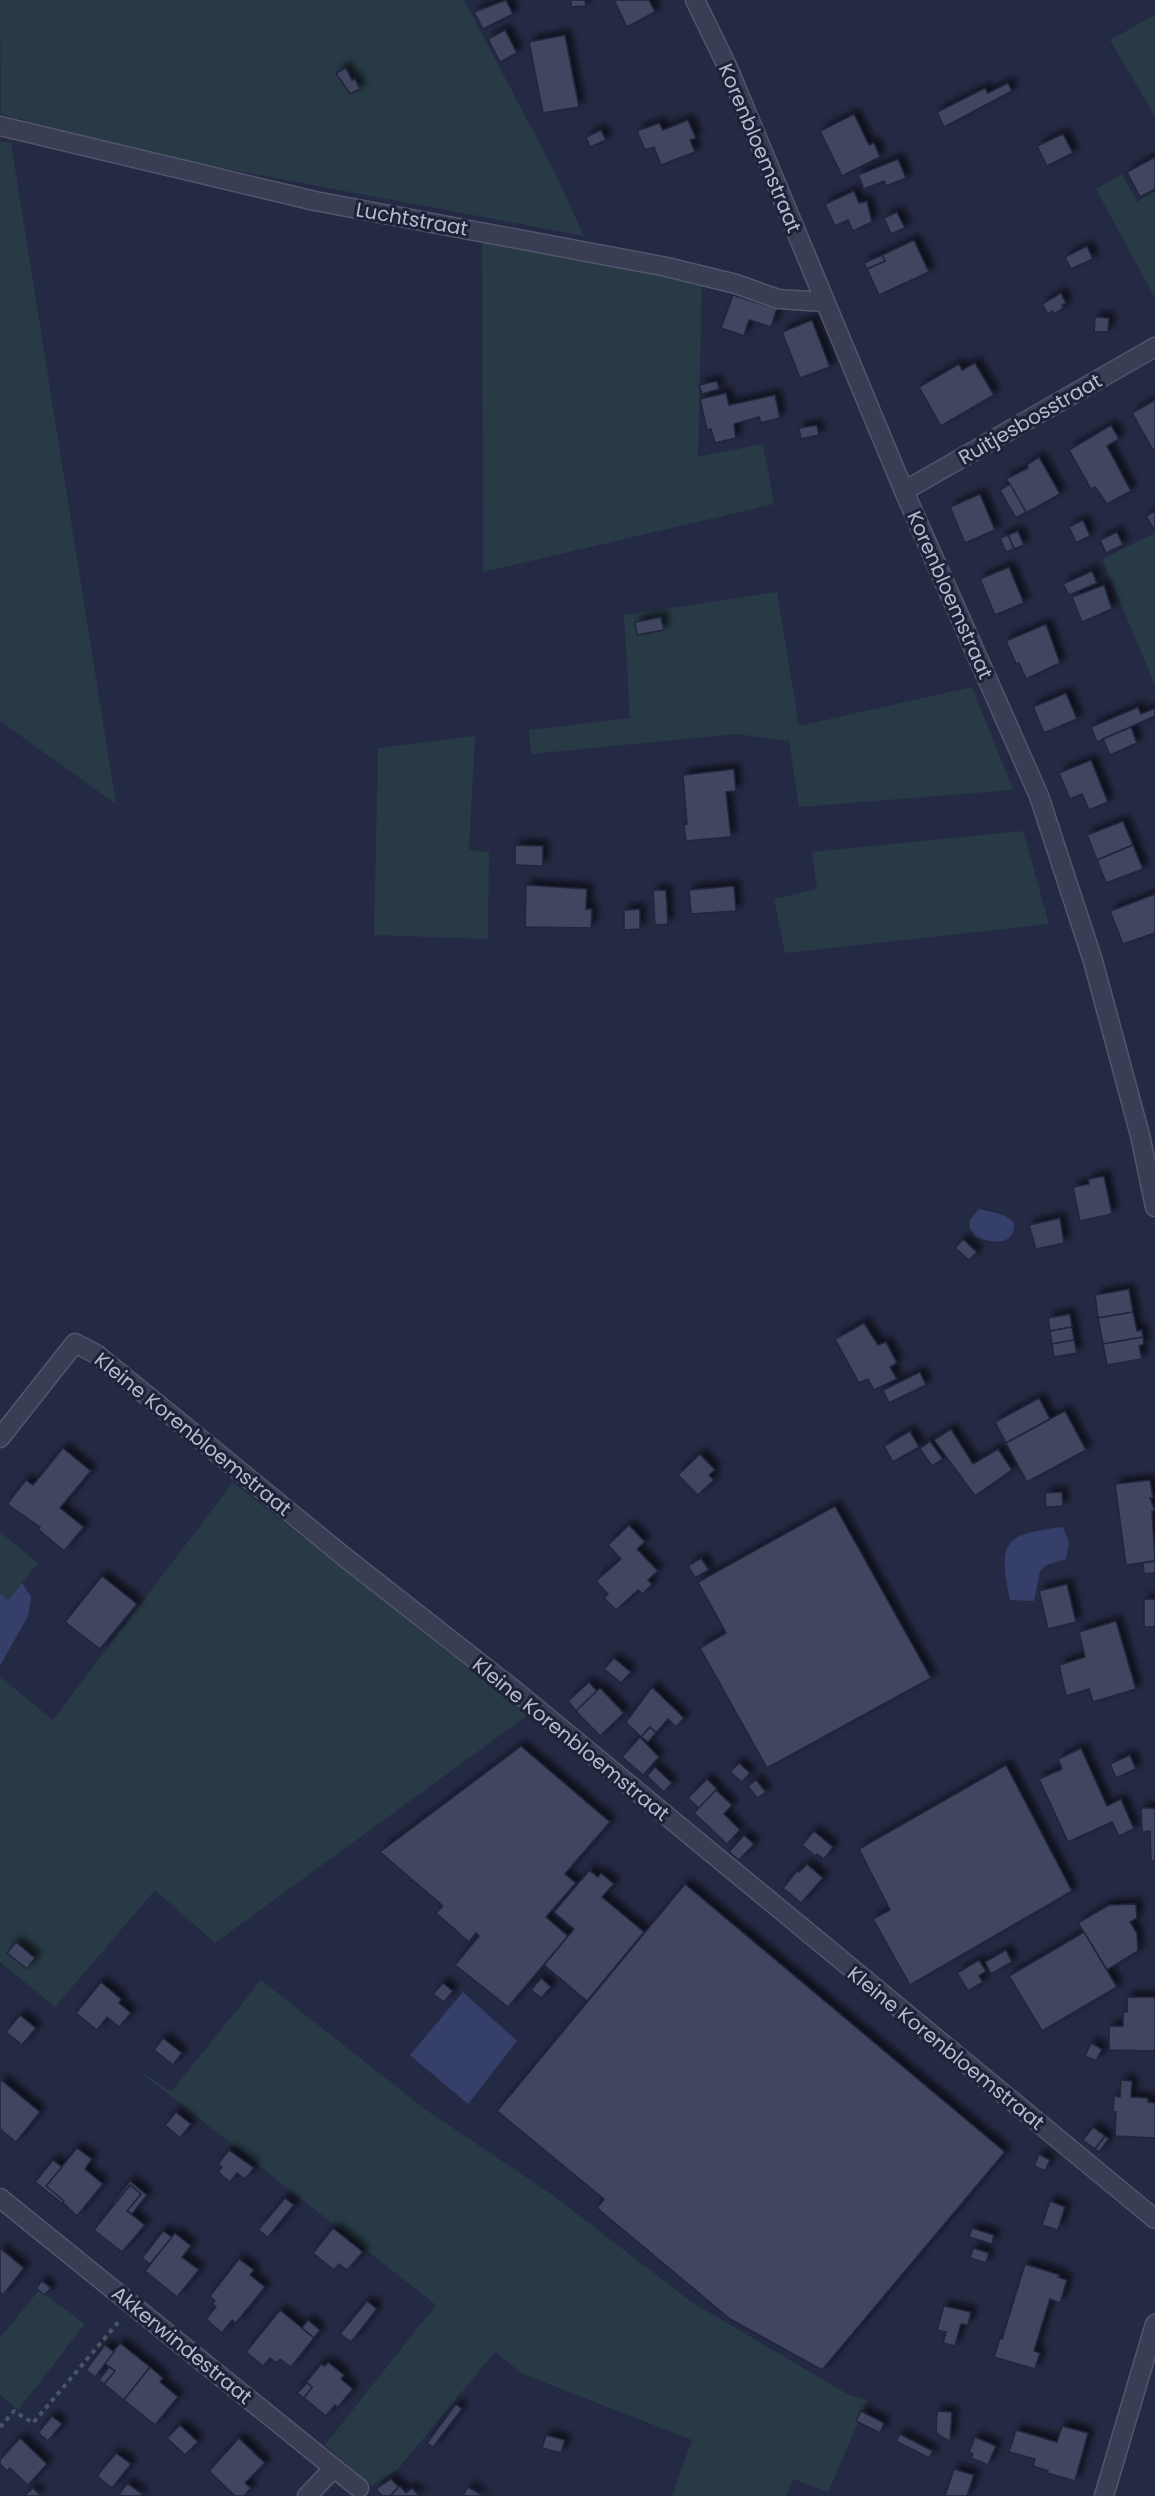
<svg xmlns="http://www.w3.org/2000/svg" width="1155" height="2496" font-family="Poppins,sans-serif">
  <style>
    .green { fill: #273a45 }
    .water { fill: #363f6a }
    .building { fill: #3f4561; stroke: #20253b; stroke-width: 1.5; filter: url(#shadow) }
    .lines { fill: none; stroke-linecap: round; stroke-linejoin: round }
    .minor-casing { stroke: #52566b; stroke-width: 21 }
    .tertiary-casing { stroke: #52566b; stroke-width: 21 }
    .path { stroke: #455761; stroke-width: 4; stroke-dasharray: 4.5 4.5; stroke-linecap: butt }
    .minor { stroke: #3a3e54; stroke-width: 18 }
    .tertiary { stroke: #3a3e54; stroke-width: 18 }
    .labels { text-anchor: middle; dominant-baseline: central; stroke-width: 6; stroke-linejoin: round; paint-order: stroke }
    .street-label { font-size: 20px; fill: #b7bacd; stroke: #1e2239 }
  </style>
  <defs>
    <filter id="shadow"><feDropShadow dx="5.5" dy="-5.5" stdDeviation="3" flood-color="#0009"/></filter>
  </defs>
  <rect width="100%" height="100%" fill="#252a44"/>
  <g class="green">
    <path d="M0,0H464L554,171L584,236L132,151L1,114Z"/>
    <path d="M1155,15V116L1110,40Z"/>
    <path d="M0,141L11,143L116,804L0,721Z"/>
    <path d="M1122,174L1137,202L1155,191V298L1096,189Z"/>
    <path d="M482,239L702,282L698,457L763,444L774,504L483,572Z"/>
    <path d="M1155,533V685L1102,559Z"/>
    <path d="M777,592L799,726L972,687L1013,790L799,807L789,741L736,734L531,754L529,730L630,718L624,615Z"/>
    <path d="M475,736L469,850L489,852L488,939L374,935L378,748Z"/>
    <path d="M1023,831L1049,924L785,953L774,899L817,889L812,852Z"/>
    <path d="M233,1482L528,1715L215,1943L155,1890L55,2007L0,1962V1677L53,1720Z"/>
    <path d="M0,1532L38,1563L7,1601L0,1594Z"/>
    <path d="M261,1980L426,2110L551,2194L693,2303L849,2395L868,2400L828,2492L793,2479L786,2496H672L692,2440L523,2374L495,2352L397,2470L372,2486L325,2445L436,2305L130,2064L171,2092Z"/>
    <path d="M39,2290L85,2324L18,2410L0,2395V2338Z"/>
  </g>
  <g class="water">
    <path d="M979,1209C993,1213 1004,1212 1014,1223C1015,1247 992,1243 976,1237L970,1229L969,1221Z"/>
    <path d="M1063,1527L1069,1543L1066,1559L1046,1565L1040,1571L1034,1601L1010,1600C998,1543 1002,1534 1063,1527Z"/>
    <path d="M22,1583L31,1597L28,1616L0,1666V1594L8,1600Z"/>
    <path d="M463,1992L517,2041L468,2104L410,2055Z"/>
  </g>
  <g class="building">
    <path d="M506,0L513,14L483,29L474,12Z"/>
    <path d="M571,0H585L586,6L571,7Z"/>
    <path d="M614,0H649L655,12L627,27Z"/>
    <path d="M505,30L517,53L500,62L488,39Z"/>
    <path d="M565,35L579,107L543,113L529,42Z"/>
    <path d="M346,68L352,80L355,79L360,89L350,94L336,73Z"/>
    <path d="M1008,83L1012,91L944,127L937,112L985,88L988,93Z"/>
    <path d="M854,114L869,145L874,143L880,157L842,176L820,131Z"/>
    <path d="M688,120L696,138L690,140L695,152L661,165L654,147L645,150L637,131L659,123L663,130Z"/>
    <path d="M601,130L606,140L590,147L586,137Z"/>
    <path d="M1063,134L1073,153L1047,166L1037,146Z"/>
    <path d="M1155,157V189L1140,197L1127,172Z"/>
    <path d="M898,159L906,178L886,186L884,181L864,189L858,175Z"/>
    <path d="M854,191L859,203L867,201L872,222L853,231L848,220L835,226L825,204Z"/>
    <path d="M897,212L905,228L891,234L884,218Z"/>
    <path d="M914,240L929,272L879,295L867,269L885,261L882,255Z"/>
    <path d="M1087,246L1093,259L1071,269L1065,257Z"/>
    <path d="M882,255L885,261L867,269L864,263Z"/>
    <path d="M1061,293L1066,303L1062,305L1064,308L1054,314L1053,311L1048,314L1042,304Z"/>
    <path d="M733,295L777,309L771,327L749,320L744,336L721,328Z"/>
    <path d="M1095,317L1109,318L1108,332H1094Z"/>
    <path d="M812,320L830,367L800,378L782,332Z"/>
    <path d="M975,363L994,395L941,426L919,387L959,364L962,370Z"/>
    <path d="M717,381L719,389L702,394L699,385Z"/>
    <path d="M726,393L729,405L775,395L780,418L761,423L759,417L734,424L736,438L715,443L711,429L707,430L700,399Z"/>
    <path d="M1155,400V453L1132,413Z"/>
    <path d="M817,425L819,435L801,439L799,428Z"/>
    <path d="M1111,425L1119,439L1107,446L1131,491L1107,504L1095,487L1091,489L1069,450Z"/>
    <path d="M1039,457L1060,494L1026,513L1005,476L1008,478L1028,468L1027,465Z"/>
    <path d="M1010,484L1026,512L1016,518L1000,490Z"/>
    <path d="M980,494L995,530L965,543L950,507Z"/>
    <path d="M1155,511V531L1146,516Z"/>
    <path d="M1083,520L1090,536L1076,543L1069,527Z"/>
    <path d="M1018,531L1024,545L1014,549L1008,535Z"/>
    <path d="M1117,532L1123,545L1106,553L1100,540Z"/>
    <path d="M1008,535L1014,549L1006,552L1000,538Z"/>
    <path d="M1009,567L1024,603L995,615L980,579Z"/>
    <path d="M1092,571L1097,583L1069,595L1063,584Z"/>
    <path d="M1104,585L1112,609L1082,622L1072,597Z"/>
    <path d="M661,617L664,630L637,635L635,622Z"/>
    <path d="M1046,624L1060,663L1026,679L1019,663L1016,664L1006,641Z"/>
    <path d="M1066,693L1077,719L1044,733L1033,707Z"/>
    <path d="M1138,707L1141,714L1155,708V716L1097,742L1091,727Z"/>
    <path d="M1131,727L1137,743L1110,755L1103,739Z"/>
    <path d="M1091,760L1108,802L1089,810L1082,794L1070,799L1059,773Z"/>
    <path d="M734,769L736,791L726,792L731,837L686,841L684,824H687L683,775Z"/>
    <path d="M1123,821L1133,845L1097,860L1087,835Z"/>
    <path d="M515,845L543,846V866L515,865Z"/>
    <path d="M1133,845L1143,869L1106,883L1097,860Z"/>
    <path d="M526,885L587,889L586,909H592L591,928L525,927Z"/>
    <path d="M734,886L736,911L691,914L689,890Z"/>
    <path d="M653,890H666L668,924L655,925Z"/>
    <path d="M1155,894V933L1123,944L1110,911Z"/>
    <path d="M640,909V929L624,930V910Z"/>
    <path d="M1104,1176L1112,1214L1080,1221L1073,1187L1089,1184L1088,1179Z"/>
    <path d="M1060,1218L1064,1243L1036,1249L1029,1225Z"/>
    <path d="M963,1239L977,1252L969,1260L955,1248Z"/>
    <path d="M1129,1289L1133,1312L1098,1318L1095,1295Z"/>
    <path d="M1133,1312L1137,1331L1142,1330L1143,1337L1103,1344L1098,1318Z"/>
    <path d="M1070,1314L1072,1327L1050,1331L1048,1318Z"/>
    <path d="M864,1323L878,1345L886,1342L897,1363L890,1367L897,1379L874,1390L868,1379L859,1383L835,1339Z"/>
    <path d="M1072,1327L1074,1340L1052,1344L1050,1331Z"/>
    <path d="M1143,1337L1144,1344L1139,1346L1142,1359L1107,1365L1103,1344Z"/>
    <path d="M1074,1340L1077,1353L1054,1357L1052,1344Z"/>
    <path d="M920,1372L926,1385L889,1403L883,1390Z"/>
    <path d="M1039,1398L1050,1419L1006,1443L995,1422Z"/>
    <path d="M1065,1411L1086,1450L1027,1482L1006,1443Z"/>
    <path d="M951,1429L973,1464L998,1449L1012,1470L975,1496L934,1440Z"/>
    <path d="M910,1431L919,1447L893,1462L884,1446Z"/>
    <path d="M930,1441L943,1459L932,1466L920,1449Z"/>
    <path d="M63,1448L91,1471L60,1508L84,1527L64,1551L38,1529L40,1527L7,1504L26,1480L33,1485Z"/>
    <path d="M700,1454L715,1470L709,1475L714,1480L698,1495L678,1475Z"/>
    <path d="M1150,1480L1153,1498H1150L1155,1511H1152L1155,1561L1126,1565L1115,1484Z"/>
    <path d="M1062,1492L1063,1506L1046,1507L1045,1493Z"/>
    <path d="M835,1506L931,1678L767,1768L700,1648L726,1633L698,1582Z"/>
    <path d="M629,1525L645,1542L637,1549L658,1571L648,1580L652,1584L643,1594L638,1590L616,1610L604,1598L608,1594L596,1581L621,1559L608,1545Z"/>
    <path d="M701,1558L709,1570L695,1578L688,1566Z"/>
    <path d="M1155,1561V1627H1144V1599H1155L1154,1573L1144,1574L1143,1563Z"/>
    <path d="M102,1576L137,1604L100,1649L65,1622Z"/>
    <path d="M1067,1584L1076,1622L1048,1629L1039,1591Z"/>
    <path d="M1116,1621L1136,1689L1093,1702L1089,1689L1066,1696L1059,1665L1085,1657L1079,1632Z"/>
    <path d="M614,1658L631,1672L621,1683L604,1669Z"/>
    <path d="M589,1682L597,1691L576,1711L568,1701Z"/>
    <path d="M652,1687L684,1718L676,1727L668,1719L656,1733L650,1727L641,1737L626,1722Z"/>
    <path d="M600,1688L624,1713L600,1736L576,1711Z"/>
    <path d="M650,1727L656,1733L648,1742L641,1737Z"/>
    <path d="M640,1737L659,1757L643,1775L622,1757Z"/>
    <path d="M521,1746L610,1822L565,1874L576,1883L546,1917L568,1936L508,2007L455,1965L479,1936L476,1933L469,1942L436,1913L443,1906L380,1852Z"/>
    <path d="M1081,1748L1107,1806L1121,1799L1134,1829L1119,1836L1112,1822L1068,1842L1039,1779L1062,1769L1058,1759Z"/>
    <path d="M1130,1755L1136,1769L1116,1778L1110,1764Z"/>
    <path d="M739,1763L750,1773L742,1782L730,1772Z"/>
    <path d="M1006,1765L1072,1891L910,1985L873,1919L890,1910L859,1849Z"/>
    <path d="M655,1767L672,1783L664,1792L647,1776Z"/>
    <path d="M707,1779L717,1789L699,1808L688,1798Z"/>
    <path d="M756,1780L766,1792L757,1798L748,1786Z"/>
    <path d="M716,1790L732,1805L724,1814L740,1830L727,1844L694,1813Z"/>
    <path d="M1141,1808H1155V1861H1151L1150,1831L1142,1832Z"/>
    <path d="M814,1831L833,1847L824,1859L817,1854L815,1856L802,1845Z"/>
    <path d="M744,1835L754,1844L739,1860L729,1852Z"/>
    <path d="M807,1864L823,1878L801,1903L783,1888L797,1871L799,1872Z"/>
    <path d="M593,1866L590,1871L598,1877L601,1873L614,1884L602,1897L644,1932L587,2001L544,1965L574,1929L554,1912Z"/>
    <path d="M685,1884L1005,2152L822,2370L730,2319L597,2208L604,2199L497,2111Z"/>
    <path d="M1136,1904L1137,1918L1130,1922L1137,1933L1138,1951L1107,1970L1078,1923L1109,1905Z"/>
    <path d="M1084,1932L1117,1987L1042,2031L1009,1976Z"/>
    <path d="M16,1942L35,1958L27,1969L7,1953Z"/>
    <path d="M1006,1950L1012,1962L991,1974L985,1962Z"/>
    <path d="M979,1960L986,1971L979,1976L983,1982L968,1991L957,1973Z"/>
    <path d="M541,1978L551,1987L541,1998L531,1990Z"/>
    <path d="M101,1982L121,1999L119,2003L131,2013L119,2027L107,2017L97,2030L76,2013Z"/>
    <path d="M443,1983L453,1991L444,2002L433,1994Z"/>
    <path d="M1127,1997H1155V2051L1109,2050V2026H1123V2012H1127Z"/>
    <path d="M20,2015L36,2028L22,2045L6,2032Z"/>
    <path d="M163,2038L182,2053L173,2065L154,2050Z"/>
    <path d="M1091,2043L1102,2049L1096,2061L1085,2056Z"/>
    <path d="M0,2079L40,2112L16,2142L0,2129Z"/>
    <path d="M1121,2080L1132,2081L1131,2097L1148,2098V2102L1155,2103V2138L1115,2136L1116,2112H1113L1114,2096L1120,2097Z"/>
    <path d="M176,2112L191,2124L180,2138L165,2125Z"/>
    <path d="M1093,2127L1105,2136L1095,2149L1083,2140Z"/>
    <path d="M1105,2136L1109,2139L1099,2152L1095,2149Z"/>
    <path d="M77,2148L92,2159L85,2169L103,2184L77,2216L46,2186Z"/>
    <path d="M229,2150L254,2168L245,2179L237,2173L230,2182L218,2172L222,2167L218,2164Z"/>
    <path d="M1039,2154L1050,2160L1045,2171L1034,2166Z"/>
    <path d="M53,2160L62,2167L46,2186L64,2201L62,2203L35,2182Z"/>
    <path d="M130,2181L147,2195L132,2214L127,2211L141,2194L130,2185L114,2205L113,2203Z"/>
    <path d="M130,2185L141,2194L127,2211L145,2225L122,2252L94,2230Z"/>
    <path d="M285,2198L294,2205L268,2237L258,2230Z"/>
    <path d="M1050,2201L1065,2207L1058,2230L1042,2225Z"/>
    <path d="M333,2228L363,2252L347,2270L339,2264L334,2270L313,2253Z"/>
    <path d="M972,2228L994,2235L992,2244L969,2237Z"/>
    <path d="M163,2231L172,2237L150,2264L142,2258Z"/>
    <path d="M175,2233L191,2246L182,2257L199,2270L177,2297L145,2271Z"/>
    <path d="M0,2248L24,2268L3,2295L0,2292Z"/>
    <path d="M973,2248L989,2253L986,2263L970,2258Z"/>
    <path d="M239,2259L254,2270L250,2275L265,2287L236,2323L232,2320L222,2333L206,2319L216,2307L212,2304L215,2301L210,2296Z"/>
    <path d="M1025,2264L1060,2275L1058,2277L1067,2280L1060,2303L1050,2299L1034,2351L1040,2353L1035,2369L994,2357L1000,2338L1002,2339Z"/>
    <path d="M42,2281L51,2288L44,2295L36,2288Z"/>
    <path d="M367,2301L377,2309L351,2342L340,2334Z"/>
    <path d="M944,2306L971,2312L968,2325L961,2324L955,2346L943,2343L946,2332L937,2330Z"/>
    <path d="M280,2310L314,2338L291,2367L280,2359L277,2363L270,2358L263,2366L246,2352Z"/>
    <path d="M308,2320L320,2330L314,2338L302,2328Z"/>
    <path d="M120,2343L150,2367L124,2400L104,2384L115,2371L104,2363Z"/>
    <path d="M105,2345L114,2352L95,2377L86,2370Z"/>
    <path d="M328,2362L344,2375L341,2379L353,2389L338,2407L335,2405L326,2416L304,2398L312,2387L307,2383L303,2386L321,2364L325,2366Z"/>
    <path d="M109,2367L115,2371L104,2384L99,2380Z"/>
    <path d="M150,2367L163,2378L160,2382L178,2397L155,2425L124,2400Z"/>
    <path d="M307,2383L312,2387L304,2398L297,2393Z"/>
    <path d="M456,2404L462,2409L433,2447L427,2443Z"/>
    <path d="M861,2411L884,2423L880,2433L856,2421Z"/>
    <path d="M937,2411L952,2412L950,2442L936,2433Z"/>
    <path d="M52,2416L62,2424L48,2441L38,2433Z"/>
    <path d="M180,2425L198,2442L185,2455L167,2438Z"/>
    <path d="M1062,2426L1088,2433L1075,2481L1047,2473L1048,2471L1033,2466L1035,2459L1009,2452L1016,2430L1057,2442Z"/>
    <path d="M900,2434L933,2451L929,2458L896,2441Z"/>
    <path d="M546,2435L565,2440L561,2453L542,2448Z"/>
    <path d="M975,2437L996,2446L988,2465L971,2458L973,2454L969,2452Z"/>
    <path d="M20,2438L47,2464L28,2485L10,2468L7,2471L0,2464V2460Z"/>
    <path d="M239,2438L265,2463L245,2483L251,2488L244,2496H235L209,2471Z"/>
    <path d="M116,2453L131,2464L112,2488L97,2476Z"/>
    <path d="M954,2469L974,2475L967,2496H945Z"/>
    <path d="M391,2479L399,2487L390,2496H382L376,2489Z"/>
    <path d="M127,2484L130,2485L144,2496H122L119,2494Z"/>
    <path d="M400,2486L406,2493L412,2488L420,2496H390Z"/>
    <path d="M468,2487L484,2496H463Z"/>
    <path d="M33,2488L41,2496H24Z"/>
  </g>
  <g class="lines">
    <defs>
      <g id="minor">
        <path d="M0,126L315,201L667,267L736,284L778,299L825,302"/>
        <path d="M904,491L1155,347"/>
        <path d="M0,1438L75,1343L96,1354L347,1559L518,1693L1155,2219"/>
        <path d="M0,2198L334,2468L307,2496"/>
        <path d="M334,2468L359,2488"/>
      </g>
      <g id="tertiary">
        <path d="M695,0L728,68L904,491L1039,796L1093,961L1140,1135L1155,1207"/>
        <path d="M1104,2496L1155,2324"/>
      </g>
    </defs>
    <use href="#minor" class="minor-casing"/>
    <use href="#tertiary" class="tertiary-casing"/>
    <path class="path" d="M0,2427L14,2411L33,2423L121,2319"/>
    <use href="#minor" class="minor"/>
    <use href="#tertiary" class="tertiary"/>
  </g>
  <g class="labels">
    <g class="street-label">
      <text transform="translate(760 148) rotate(67)">Korenbloemstraat</text>
      <text transform="translate(412 219) rotate(10)">Luchtstraat</text>
      <text transform="translate(1030 419) rotate(-30)">Ruitjesbosstraat</text>
      <text transform="translate(950 595) rotate(66)">Korenbloemstraat</text>
      <text transform="translate(193 1434) rotate(39)">Kleine Korenbloemstraat</text>
      <text transform="translate(571 1739) rotate(39)">Kleine Korenbloemstraat</text>
      <text transform="translate(946 2048) rotate(39)">Kleine Korenbloemstraat</text>
      <text transform="translate(182 2345) rotate(39)">Akkerwindestraat</text>
    </g>
  </g>
</svg>
